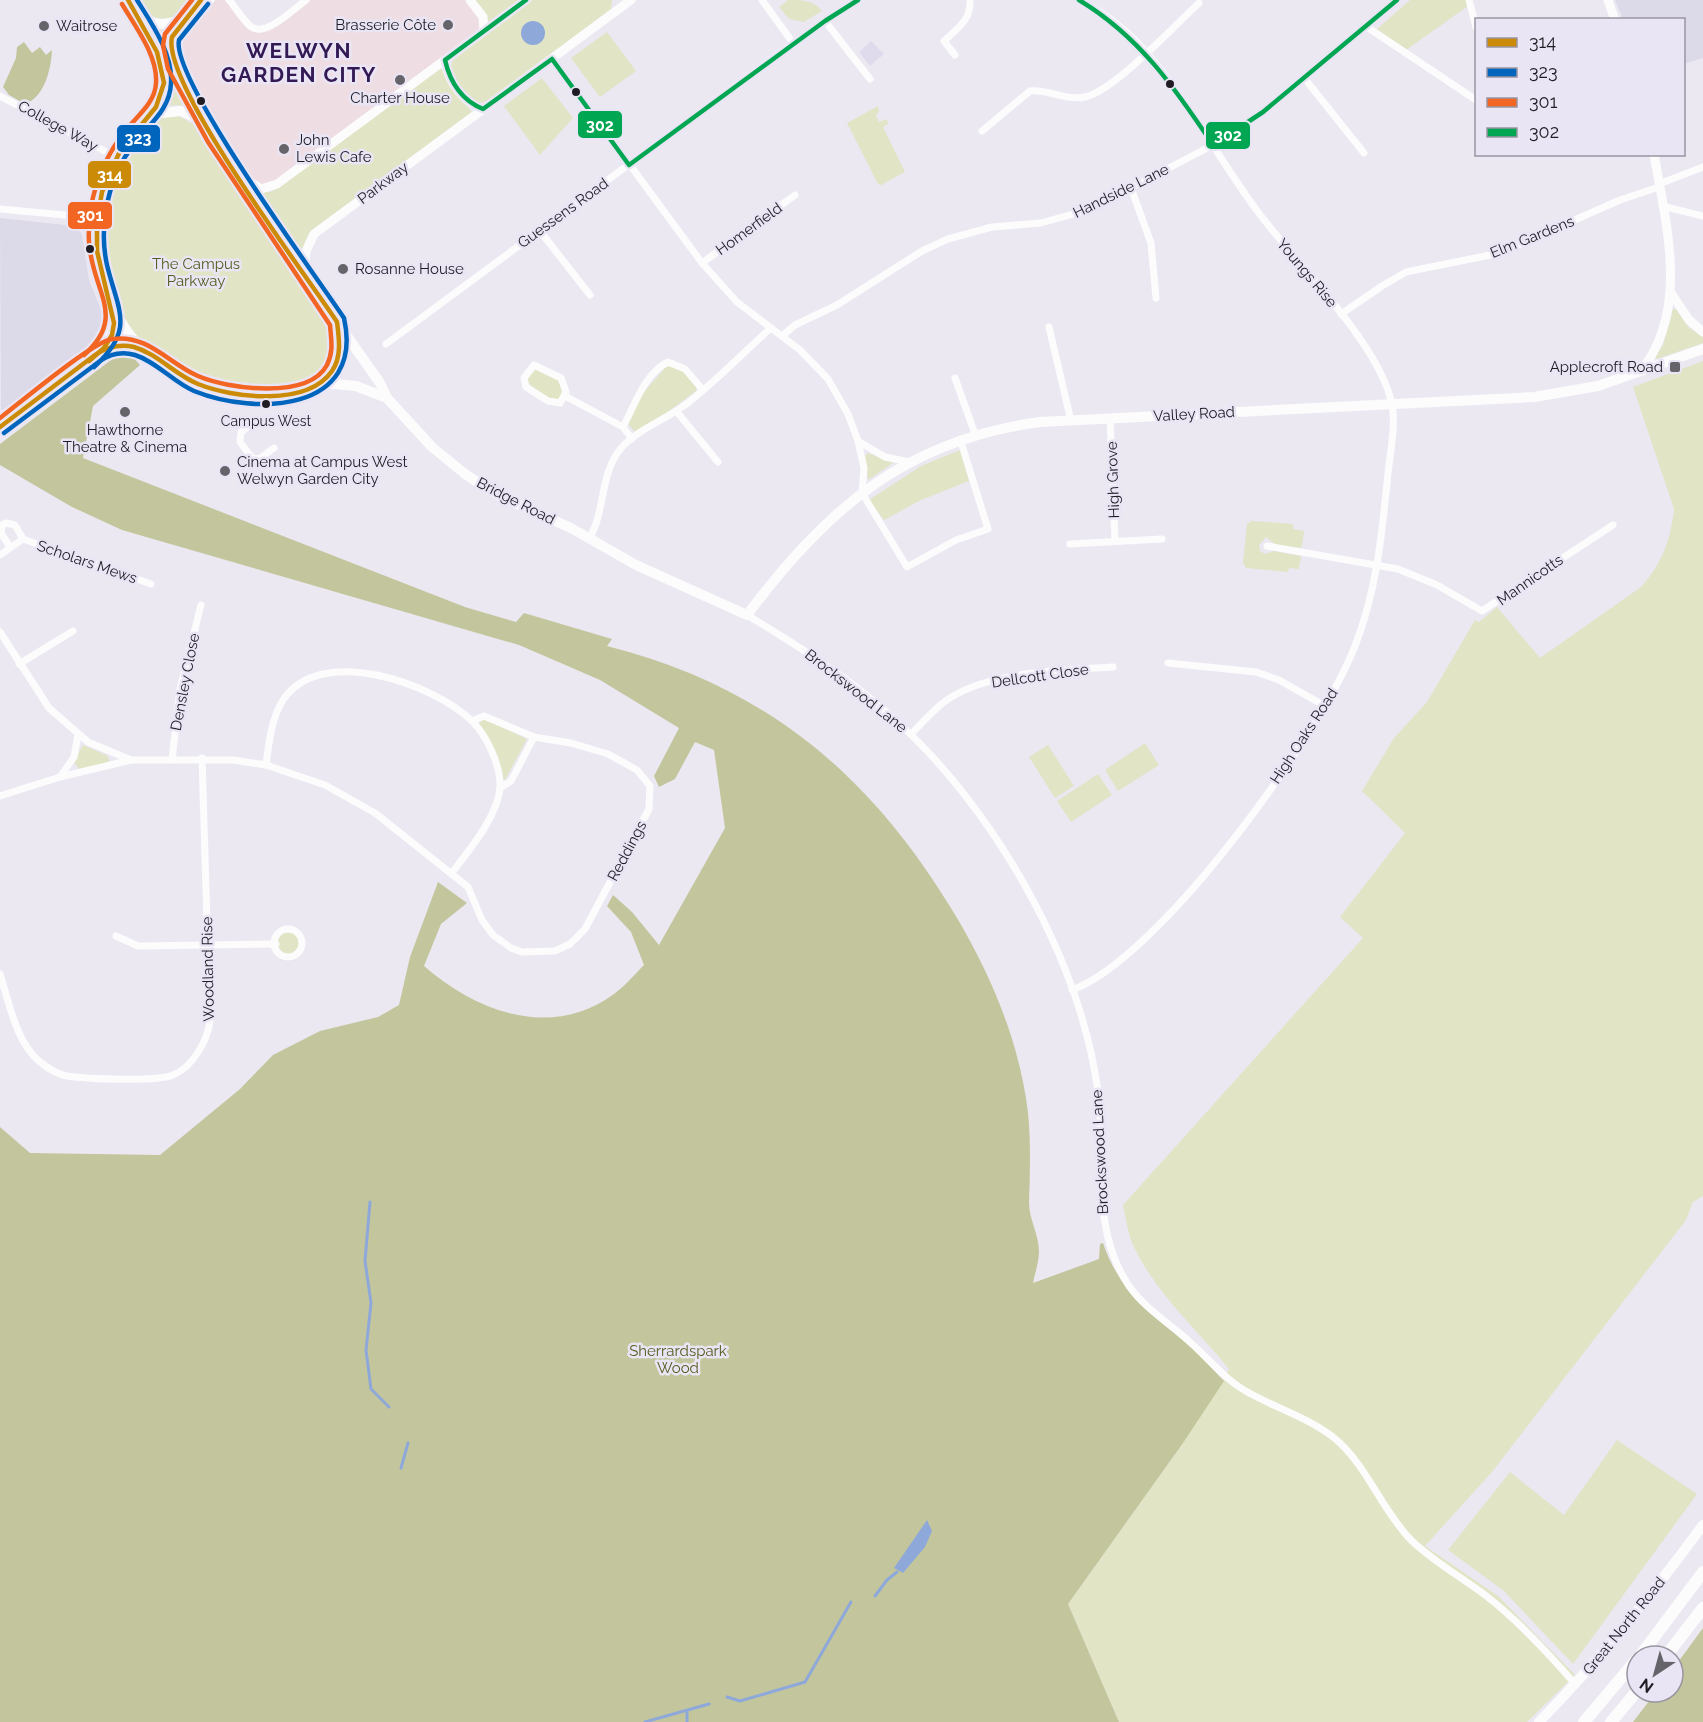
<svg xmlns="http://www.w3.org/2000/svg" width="1703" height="1722" font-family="Raleway,sans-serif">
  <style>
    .commercial { fill: #eedee4 }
    .built { fill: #e0dbec }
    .education { fill: #dcd9e9 }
    .green { fill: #e1e4c5 }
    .forest { fill: #c3c69c }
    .water { fill: #8ea8da }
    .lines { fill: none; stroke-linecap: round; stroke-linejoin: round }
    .stream { stroke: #8ea8da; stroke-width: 3 }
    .minor { stroke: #fcfcfd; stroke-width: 7 }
    .tertiary { stroke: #fcfcfd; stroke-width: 9 }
    .secondary { stroke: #fcfcfd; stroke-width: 10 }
    .motorway { stroke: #fcfcfd; stroke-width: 12 }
    .bus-1-casing { stroke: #eae5f5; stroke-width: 9 }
    .bus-2-casing { stroke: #eae5f5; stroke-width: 9 }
    .bus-3-casing { stroke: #eae5f5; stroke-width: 9 }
    .bus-4-casing { stroke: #eae5f5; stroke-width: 9 }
    .bus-1 { stroke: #cc8b07; stroke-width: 4.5 }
    .bus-2 { stroke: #0065bd; stroke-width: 4.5 }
    .bus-3 { stroke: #f26522; stroke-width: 4.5 }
    .bus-4 { stroke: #00a651; stroke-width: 4.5 }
    .poi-dot { fill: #66646b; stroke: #eae5f5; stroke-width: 2 }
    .bus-dot { fill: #1f1d23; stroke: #eae5f5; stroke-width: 2 }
    .labels { text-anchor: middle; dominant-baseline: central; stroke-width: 5; stroke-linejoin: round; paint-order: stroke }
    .bus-label { font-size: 14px; fill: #1f1d23; stroke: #eae5f5 }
    .poi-label { font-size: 15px; fill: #1f1d23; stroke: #eae5f5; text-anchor: start }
    .street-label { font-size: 15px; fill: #1f1d23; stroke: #eae5f5 }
    .park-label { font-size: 15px; fill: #565c1e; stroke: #eae5f5 }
    .district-label { font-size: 21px; font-weight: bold; letter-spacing: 1.5px; fill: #341a54; stroke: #eae5f5 }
    .line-badge { stroke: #eae5f5; stroke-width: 2 }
    .badge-label { font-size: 16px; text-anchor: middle; font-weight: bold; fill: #fff }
  </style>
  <rect width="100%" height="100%" fill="#ebe8f2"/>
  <path class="commercial" d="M211,0H229L251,27L267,29L306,0H470L483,17L484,31L277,184L254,186L180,80L172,36Z"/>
  <path class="built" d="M871,41L884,54L870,66L859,52Z"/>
  <g class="education">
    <path d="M1615,0H1703V58L1684,64V20L1623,19Z"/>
    <path d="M0,218L74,226L82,234L89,280L105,320L100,339L1,411Z"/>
  </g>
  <g class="green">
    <path d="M133,0H192C176,27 150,23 133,0Z"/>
    <path d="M474,0H519L488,22Z"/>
    <path d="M533,0H612L611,9L487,102C469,107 445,76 453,60Z"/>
    <path d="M788,0C803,0 813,0 822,11L804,22L789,19L779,7Z"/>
    <path d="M1410,0H1467L1468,6L1406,50L1376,30Z"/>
    <path d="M150,28L167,30L164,53L161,55L148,30Z"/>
    <path d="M607,32L636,71L600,97L571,58Z"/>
    <path d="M441,68L446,78L472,112L315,228L308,235L300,256L258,192H270L276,189Z"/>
    <path d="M173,78L190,107L189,108L178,105L164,106L169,79Z"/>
    <path d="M542,78L573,118L540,155L504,106Z"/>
    <path d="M878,106L879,112L876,115L879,122L887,119L888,124L883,127L905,172L881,185L878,184L847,123Z"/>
    <path d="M179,116L200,128L330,322C361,389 275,396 230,388C212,385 191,377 174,368C140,350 116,310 106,274C98,244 99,214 110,185C119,163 132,128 156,118C162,115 172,116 179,116Z"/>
    <path d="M1673,309H1676L1688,327L1703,337V343L1657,359L1655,357L1663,345Z"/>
    <path d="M1703,361V1196L1693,1202L1686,1220L1492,1472L1425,1546L1498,1596L1575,1675L1527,1722H1119L1068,1604L1183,1443L1229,1369C1197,1329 1158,1296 1135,1249C1128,1236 1126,1219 1123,1205L1363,938L1340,917L1405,833L1362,791L1394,738L1427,702L1475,620L1479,622L1497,607L1540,658L1641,587C1661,565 1671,540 1674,509L1633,387Z"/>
    <path d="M667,366L680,367L696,386V391L661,417L635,432L628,424L641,395Z"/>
    <path d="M537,368L560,381L563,391L560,399C548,403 531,390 527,379Z"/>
    <path d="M960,450L969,481L921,500L884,520L870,502L869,500L921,466Z"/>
    <path d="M868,453L893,463L868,480L865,456Z"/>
    <path d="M1252,521L1293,524V529L1304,531L1302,547L1299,548L1276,545L1266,537L1259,545L1260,551L1265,554L1274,551L1301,556L1299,569L1289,568L1288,572L1246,568L1243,563L1247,524Z"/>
    <path d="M483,718L527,739L505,780L502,779L479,724Z"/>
    <path d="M1145,743L1159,765L1118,791L1105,770Z"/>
    <path d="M83,745L108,756L110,763L79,769L74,762Z"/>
    <path d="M1048,745L1074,786L1055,798L1029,757Z"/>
    <path d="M1098,774L1112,795L1071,822L1057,801Z"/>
    <circle cx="289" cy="943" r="11"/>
    <path d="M1617,1440L1697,1494L1573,1664L1504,1591L1448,1550L1510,1472L1564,1515Z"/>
  </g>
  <g class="forest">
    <path d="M24,42L32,53L40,47L46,55L52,50C51,69 45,97 25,104L9,95L3,87L16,58L17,47Z"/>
    <path d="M119,354L131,355L140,365L93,406L83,458L465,607L516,622L524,613L612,639L607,646C769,687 874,778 957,918C992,977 1020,1044 1028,1113C1031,1143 1030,1173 1029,1203C1029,1219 1039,1235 1039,1251C1039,1262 1035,1273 1033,1283L1099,1259L1100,1244L1103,1243C1118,1290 1153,1314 1188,1344C1201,1356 1212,1369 1224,1381L1183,1443L1068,1604L1119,1722H0V1127L30,1153L160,1155L240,1089L273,1055L320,1031L378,1017L399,1005L410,957L438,882L467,903L441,924L424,966C477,1012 551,1040 614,994C625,986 634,975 644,965L631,932L607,906L613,895L632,912L659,945L725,828L714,750L695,742L675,779L659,787L654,776L679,728L600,680L519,645L122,530L72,507L0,465V444Z"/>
    <path d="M1703,1628V1722H1633L1656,1692H1673V1669Z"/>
  </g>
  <g class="water">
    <circle cx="533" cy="33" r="12"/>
    <path d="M927,1520L932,1531L925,1547L903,1573L894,1568Z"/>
  </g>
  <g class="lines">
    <g class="stream">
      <path d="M370,1202L365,1261L371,1303L366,1350L371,1389L389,1407"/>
      <path d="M401,1468L408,1443"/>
      <path d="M875,1596L887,1580L897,1572"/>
      <path d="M727,1697L740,1701L805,1682L851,1602"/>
      <path d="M687,1712V1722"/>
      <path d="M645,1722L709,1704"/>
    </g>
    <g class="minor">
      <path d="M229,0C236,8 242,19 250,26C265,39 293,9 306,0"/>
      <path d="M762,0L793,43"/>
      <path d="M1469,0L1476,27"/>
      <path d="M198,8L211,0"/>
      <path d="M825,21L870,79"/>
      <path d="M1367,27L1476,100"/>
      <path d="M955,55L944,41C958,28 971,20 970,0"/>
      <path d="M552,59L702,263L737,302L800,350L828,379L848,414L858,441"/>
      <path d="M1305,79L1364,153"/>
      <path d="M0,96L116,157"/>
      <path d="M982,131L1030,91C1049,89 1066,101 1085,97C1114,91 1175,25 1199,3"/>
      <path d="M1659,184L1703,167"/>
      <path d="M1131,188L1151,243L1156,298"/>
      <path d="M1662,206L1703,216"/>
      <path d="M0,209L97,218"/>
      <path d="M540,231L590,295"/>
      <path d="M702,263L795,195"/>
      <path d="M1341,314L1382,286L1406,272L1500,253L1620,200L1659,187"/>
      <path d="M1049,327L1071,421"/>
      <path d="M782,336L795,325L837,305L922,251L948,239L992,227L1041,223L1073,214L1094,207L1213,145L1263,112L1397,0"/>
      <path d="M386,344L793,43L858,0"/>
      <path d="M534,365L561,378L566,392L560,403L548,401L526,387L524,378Z"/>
      <path d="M955,378L975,434"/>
      <path d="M565,396L623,427L632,439"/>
      <path d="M677,412L718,462"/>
      <path d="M1110,419L1115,541"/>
      <path d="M254,422L241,432L240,442L252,458L259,459L274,448"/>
      <path d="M623,427C635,405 644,374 668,362L685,369L703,390"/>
      <path d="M910,462L885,457L858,441L864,468L862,493L907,567L956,540L988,529L960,439"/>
      <path d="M589,539C605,512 600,478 618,452C634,430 668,419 689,402C718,379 744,352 771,328"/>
      <path d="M1070,544L1162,539"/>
      <path d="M1267,546L1398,569L1437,585L1482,611L1613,525"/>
      <path d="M10,547L1,533L2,525L6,523L15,525L23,539"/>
      <path d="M0,555L23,539L151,584"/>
      <path d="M747,615C798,646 848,677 892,717C993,806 1080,958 1098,1092C1107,1158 1089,1227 1129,1286C1146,1310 1171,1324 1192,1344C1212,1362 1227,1382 1251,1394C1279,1409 1308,1418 1333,1437C1366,1463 1381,1509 1410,1539C1432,1561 1460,1576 1485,1595C1518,1620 1549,1654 1576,1685"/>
      <path d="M0,632L49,708L88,742L131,760H233L266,765L325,785L375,813L468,887L482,920L493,935L511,948L522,952L555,951L570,944L585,929L649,809L650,786L637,770L608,754L571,743L534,737L484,716L472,721"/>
      <path d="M1168,663L1256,672L1279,680L1325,706"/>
      <path d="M19,664L73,631"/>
      <path d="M911,734C925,720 938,704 955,695C997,671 1066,670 1113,667"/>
      <path d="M172,760L180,689L201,605"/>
      <path d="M266,765C269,743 271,719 283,700C321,643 434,684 472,721C487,736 501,766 500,787C498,817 468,851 451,874"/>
      <path d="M60,777L74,757L78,735"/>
      <path d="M500,788L511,781L534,737"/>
      <path d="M0,796L60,777L131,760"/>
      <circle cx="288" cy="943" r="14"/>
      <path d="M116,936L138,946L276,944"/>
      <path d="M0,974C9,1002 16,1042 39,1061C47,1068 57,1074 67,1076C87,1079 157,1082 173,1075C193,1067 208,1040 210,1020L202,758"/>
      <path d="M1072,990C1160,958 1321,734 1355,646C1377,590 1382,533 1388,473C1390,453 1395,432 1393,412C1388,352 1295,262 1258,212C1219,160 1189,101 1146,52C1127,30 1105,13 1079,0"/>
    </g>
    <g class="tertiary">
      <path d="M470,0L483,17L484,31"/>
      <path d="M1608,0L1615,20"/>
      <path d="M445,60C448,81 463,103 483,109"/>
      <path d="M245,179L261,189L277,184L526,0"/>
      <path d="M304,271L306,251L314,234L631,0"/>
      <path d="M1671,293L1689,320L1703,332"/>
      <path d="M106,348L116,314"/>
      <path d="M1641,371C1690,309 1666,225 1654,154"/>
      <path d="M0,427L106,348L127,346L143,351"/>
    </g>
    <g class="secondary">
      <path d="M128,0L164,75L161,98L153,114"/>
      <path d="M201,0L198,8L172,36L171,53L180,80L337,322C340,334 344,345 340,358C325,407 239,398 201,385C181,378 158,365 143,350C110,317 95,270 96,225C98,182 120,140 153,114L181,111L205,122"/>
      <path d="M138,14C153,28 167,25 184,18"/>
      <path d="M337,322L380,383L387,398L432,447L465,474L499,496L571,528L636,565L747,615C827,509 905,440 1040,422L1534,397L1598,386L1703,349"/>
      <path d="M323,383L356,386L387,398"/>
      <path d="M1539,1722C1600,1660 1652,1594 1703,1525"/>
    </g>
    <g class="motorway">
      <path d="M1640,1656L1703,1572"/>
      <path d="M1666,1656L1703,1608"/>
      <path d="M1584,1722L1637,1659"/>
      <path d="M1611,1722L1637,1691"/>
    </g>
    <defs>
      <g id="bus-1">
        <path d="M89,361L104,348L112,335L114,323L97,251V221L102,192L120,151L156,107L164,83L157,52L128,0"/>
        <path d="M0,427L95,355C107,347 120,344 134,347C158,354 175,375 198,384C233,398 307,407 332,371C342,357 339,338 337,322C306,275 161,83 172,37L201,0"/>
      </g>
      <g id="bus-2">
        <path d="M94,367C136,329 118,311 107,265C103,247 103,228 106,210C110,186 119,163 134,144C149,124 170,110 171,83C173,54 152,24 137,0"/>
        <path d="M4,433L100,361C110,354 122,351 135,355C157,362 173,382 194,391C256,416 365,412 344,318C316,276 170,78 179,40L208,4"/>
      </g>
      <g id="bus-3">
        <path d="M84,355C128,316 92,292 89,242C87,204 99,166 122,135C134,118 155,105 156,83C158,56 135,26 122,4"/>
        <path d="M0,418C21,402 92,342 112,339C148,334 168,363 198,376C228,389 308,400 327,365C334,351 331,339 330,325L208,142L168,69L163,45L165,34L192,0"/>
      </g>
      <g id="bus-4">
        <path d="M526,0L445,60C450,82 461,100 483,109L552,59L629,165L825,21L858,0"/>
        <path d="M1079,0C1139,36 1175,88 1213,145L1263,112L1397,0"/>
      </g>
    </defs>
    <use href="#bus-1" class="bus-1-casing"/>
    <use href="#bus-2" class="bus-2-casing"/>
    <use href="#bus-3" class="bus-3-casing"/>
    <use href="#bus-4" class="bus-4-casing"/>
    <use href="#bus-1" class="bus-1"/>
    <use href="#bus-2" class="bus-2"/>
    <use href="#bus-3" class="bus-3"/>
    <use href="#bus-4" class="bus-4"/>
  </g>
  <g class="poi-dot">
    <circle cx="448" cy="25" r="6"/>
    <circle cx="44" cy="26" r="6"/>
    <circle cx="400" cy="80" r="6"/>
    <circle cx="284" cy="149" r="6"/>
    <circle cx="343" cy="269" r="6"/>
    <rect x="1669" y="361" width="12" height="12" rx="3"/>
    <circle cx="125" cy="412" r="6"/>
    <circle cx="225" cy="471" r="6"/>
  </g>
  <g class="bus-dot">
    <circle cx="1170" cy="84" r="5"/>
    <circle cx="576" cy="92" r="5"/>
    <circle cx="201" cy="101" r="5"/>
    <circle cx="90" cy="249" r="5"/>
    <circle cx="266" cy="404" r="5"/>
  </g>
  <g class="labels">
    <g class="bus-label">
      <text x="266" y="421">Campus West</text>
    </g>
    <g class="poi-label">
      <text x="436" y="25" text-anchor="end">Brasserie Côte</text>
      <text x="56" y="26">Waitrose</text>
      <text x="400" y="98" text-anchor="middle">Charter House</text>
      <text x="296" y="140">John<tspan x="296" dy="17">Lewis Cafe</tspan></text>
      <text x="355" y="269">Rosanne House</text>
      <text x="1663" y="367" text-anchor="end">Applecroft Road</text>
      <text x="125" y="430" text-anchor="middle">Hawthorne<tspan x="125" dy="17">Theatre &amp; Cinema</tspan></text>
      <text x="237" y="462">Cinema at Campus West<tspan x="237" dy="17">Welwyn Garden City</tspan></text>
    </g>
    <g class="street-label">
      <text transform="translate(58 126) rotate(29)">College Way</text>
      <text transform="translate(383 183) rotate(-37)">Parkway</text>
      <text transform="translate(1121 191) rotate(-26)">Handside Lane</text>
      <text transform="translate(563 213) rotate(-36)">Guessens Road</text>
      <text transform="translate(749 229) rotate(-36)">Homerfield</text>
      <text transform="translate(1532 237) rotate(-22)">Elm Gardens</text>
      <text transform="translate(1307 273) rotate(50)">Youngs Rise</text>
      <text transform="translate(1194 414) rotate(-3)">Valley Road</text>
      <text transform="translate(1113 480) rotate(-92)">High Grove</text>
      <text transform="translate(516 501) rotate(27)">Bridge Road</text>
      <text transform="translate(87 562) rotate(19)">Scholars Mews</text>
      <text transform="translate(1530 580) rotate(-35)">Mannicotts</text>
      <text transform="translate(1040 676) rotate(-8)">Dellcott Close</text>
      <text transform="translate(185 682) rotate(-79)">Densley Close</text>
      <text transform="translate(856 691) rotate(38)">Brockswood Lane</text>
      <text transform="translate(1304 736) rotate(-57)">High Oaks Road</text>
      <text transform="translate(627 851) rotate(-62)">Reddings</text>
      <text transform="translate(208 969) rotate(-91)">Woodland Rise</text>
      <text transform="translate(1100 1152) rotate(-93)">Brockswood Lane</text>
      <text transform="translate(1624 1626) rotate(-51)">Great North Road</text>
    </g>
    <g class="park-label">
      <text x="196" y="264">The Campus<tspan x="196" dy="17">Parkway</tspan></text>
      <text x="678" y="1351">Sherrardspark<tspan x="678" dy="17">Wood</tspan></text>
    </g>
    <g class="district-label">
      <text x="299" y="50">WELWYN<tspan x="299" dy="24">GARDEN CITY</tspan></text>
    </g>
  </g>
  <g class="line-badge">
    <rect x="577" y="110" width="46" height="29" rx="6" fill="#00a651"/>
    <rect x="1205" y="121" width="46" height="29" rx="6" fill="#00a651"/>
    <rect x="116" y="124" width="45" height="29" rx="6" fill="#0065bd"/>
    <rect x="87" y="160" width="45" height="29" rx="6" fill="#cc8b07"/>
    <rect x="67" y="201" width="46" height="29" rx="6" fill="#f26522"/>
  </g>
  <g class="badge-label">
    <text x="600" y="131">302</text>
    <text x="1228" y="141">302</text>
    <text x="138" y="144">323</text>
    <text x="110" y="181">314</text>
    <text x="90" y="221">301</text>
  </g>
  <rect x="1475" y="18" width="210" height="138" fill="#eae5f5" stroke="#9995a1" stroke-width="1.5"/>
  <rect x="1487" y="38" width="30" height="9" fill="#cc8b07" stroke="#9995a1" stroke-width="1.5"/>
  <text x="1529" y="48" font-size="18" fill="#1f1d23">314</text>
  <rect x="1487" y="68" width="30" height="9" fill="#0065bd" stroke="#9995a1" stroke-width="1.5"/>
  <text x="1529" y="78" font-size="18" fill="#1f1d23">323</text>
  <rect x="1487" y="98" width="30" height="9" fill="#f26522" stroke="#9995a1" stroke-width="1.5"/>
  <text x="1529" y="108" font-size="18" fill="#1f1d23">301</text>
  <rect x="1487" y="128" width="30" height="9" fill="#00a651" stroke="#9995a1" stroke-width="1.5"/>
  <text x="1529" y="138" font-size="18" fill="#1f1d23">302</text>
  <g transform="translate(1655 1674) rotate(216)"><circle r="28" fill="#eae5f5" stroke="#9995a1" stroke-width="1.5"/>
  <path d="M0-4.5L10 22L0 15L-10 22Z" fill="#66646b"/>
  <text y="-9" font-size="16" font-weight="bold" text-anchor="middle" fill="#1f1d23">N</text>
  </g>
</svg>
